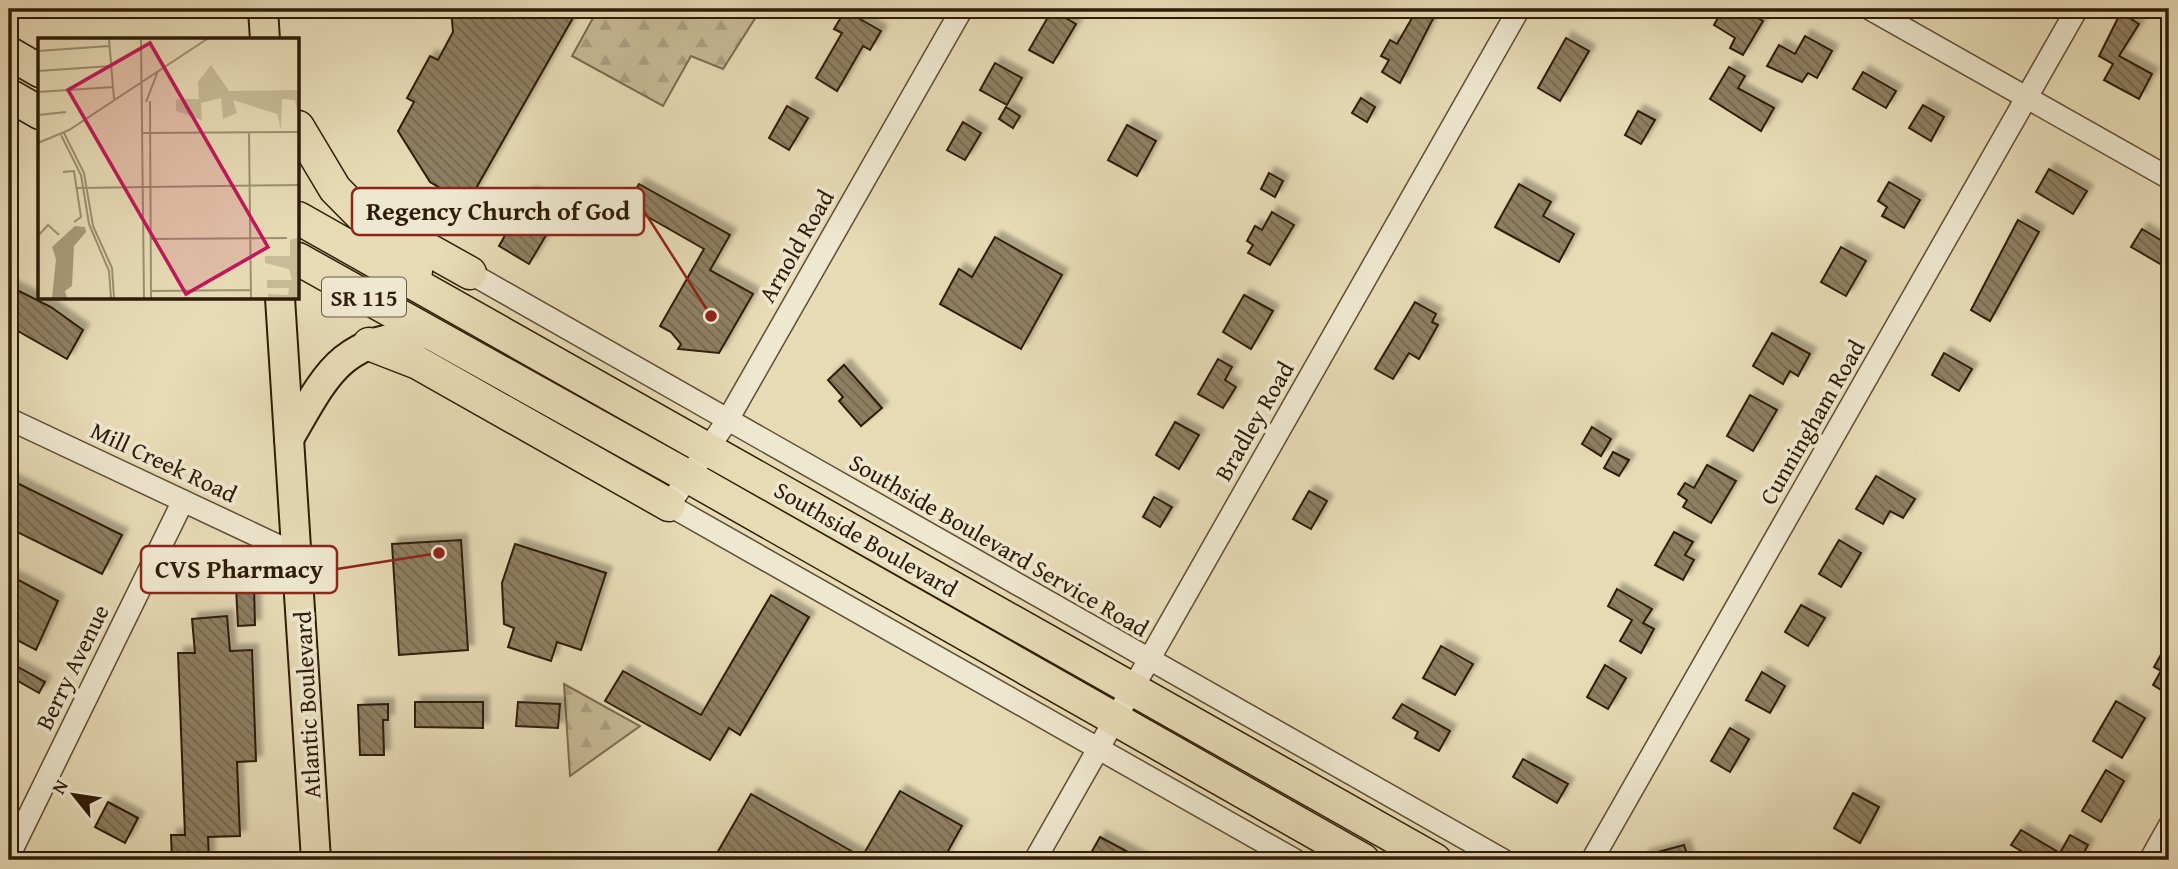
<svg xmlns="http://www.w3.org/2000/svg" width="2178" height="869" font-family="'Gentium Book Plus',serif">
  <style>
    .forest { fill: url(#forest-firs); stroke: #7c6c50; stroke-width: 2 }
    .building { fill: url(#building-back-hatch); stroke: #2f1c07; stroke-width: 2; filter: url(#shadow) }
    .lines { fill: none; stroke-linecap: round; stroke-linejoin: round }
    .minor-casing { stroke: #5d4c33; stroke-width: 24 }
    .major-casing { stroke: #2f1c07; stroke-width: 32 }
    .highway-casing { stroke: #2f1c07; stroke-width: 35 }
    .minor { stroke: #efe8d0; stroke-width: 21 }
    .major { stroke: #e7dbb6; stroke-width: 28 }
    .highway { stroke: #e7dbb6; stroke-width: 32 }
    .labels { text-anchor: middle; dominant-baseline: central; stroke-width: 7; stroke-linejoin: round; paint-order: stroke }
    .shield { fill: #efe8d0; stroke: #695943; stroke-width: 2 }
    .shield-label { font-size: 23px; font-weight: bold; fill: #2f1c07 }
    .street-label { font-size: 24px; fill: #2f1c07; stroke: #efe8d0 }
    .inset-road { fill: none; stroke: #9d8f70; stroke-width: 2 }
    .view { fill: #c2185b; fill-opacity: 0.15; stroke: #c2185b; stroke-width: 3.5 }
    .inset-edge { fill: none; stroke: #2f1c07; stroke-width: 3.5 }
    .leader { fill: none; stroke: #8f2418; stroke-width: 2.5 }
    .callout-dot { fill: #8f2418; stroke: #efe8d0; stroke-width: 2.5 }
    .callout { fill: #efe8d0; stroke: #8f2418; stroke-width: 2.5 }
    .callout-label { font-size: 26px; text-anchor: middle; font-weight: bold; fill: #2f1c07 }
  </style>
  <defs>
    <pattern id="forest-firs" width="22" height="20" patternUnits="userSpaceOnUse" patternTransform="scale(1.75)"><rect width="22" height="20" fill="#c8bb98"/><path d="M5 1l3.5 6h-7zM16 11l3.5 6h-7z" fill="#aca082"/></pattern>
    <pattern id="building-back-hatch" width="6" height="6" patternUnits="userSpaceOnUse" patternTransform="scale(1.75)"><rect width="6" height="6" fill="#8f7f62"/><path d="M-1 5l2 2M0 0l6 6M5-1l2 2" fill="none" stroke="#75674f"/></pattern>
    <filter id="shadow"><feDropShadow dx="6" dy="-6" stdDeviation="2" flood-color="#0004"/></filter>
  </defs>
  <rect width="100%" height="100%" fill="#e7dbb6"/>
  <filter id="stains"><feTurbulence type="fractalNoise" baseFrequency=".00286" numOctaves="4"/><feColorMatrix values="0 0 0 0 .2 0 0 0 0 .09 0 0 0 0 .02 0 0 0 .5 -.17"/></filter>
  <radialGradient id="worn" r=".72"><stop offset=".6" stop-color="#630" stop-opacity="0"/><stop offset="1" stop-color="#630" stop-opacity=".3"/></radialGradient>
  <g class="forest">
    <path d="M598,9H761L723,69L691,56L663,106L572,56Z"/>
    <path d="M564,684L640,726L570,776Z"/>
  </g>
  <g class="building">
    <path d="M451,9H578L467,204L430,182L398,131L414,102L407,98L430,56L438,60L453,32Z"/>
    <path d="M846,9H866L860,19L881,31L870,50L863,46L837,91L816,78L842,33L834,29Z"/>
    <path d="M1397,9H1438L1400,83L1382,72L1389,60L1381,56L1390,40L1397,44L1412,18Z"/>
    <path d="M1723,9H1742L1763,21L1743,55L1730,48L1735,38L1714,25Z"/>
    <path d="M1052,10L1076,24L1053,63L1029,50Z"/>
    <path d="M2121,12L2139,24L2119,56L2152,74L2139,99L2104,80L2113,64L2099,56Z"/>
    <path d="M1805,36L1832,51L1817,78L1808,73L1802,82L1767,66L1779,45L1795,54Z"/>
    <path d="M1566,38L1589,51L1560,101L1538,88Z"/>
    <path d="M995,63L1022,78L1007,105L980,90Z"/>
    <path d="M1729,67L1745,76L1738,88L1774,108L1761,131L1710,99Z"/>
    <path d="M1863,72L1896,91L1886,108L1853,89Z"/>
    <path d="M1361,98L1375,107L1367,122L1352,113Z"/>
    <path d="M1923,105L1944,117L1931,141L1909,128Z"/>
    <path d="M787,106L808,118L789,150L769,138Z"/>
    <path d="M1006,107L1020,116L1013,128L999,119Z"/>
    <path d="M1638,111L1655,120L1641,144L1625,135Z"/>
    <path d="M963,122L981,133L965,160L947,150Z"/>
    <path d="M1127,125L1156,141L1137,176L1108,160Z"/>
    <path d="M2049,169L2087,191L2073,214L2036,192Z"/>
    <path d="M1269,173L1283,181L1275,197L1261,189Z"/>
    <path d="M1889,182L1920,200L1904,228L1882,216L1887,207L1878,201Z"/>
    <path d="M639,184L730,235L710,270L753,294L719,353L678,349L681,344L671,332L660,326L704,249L627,205Z"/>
    <path d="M1519,184L1551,202L1543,216L1574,234L1559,262L1495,227Z"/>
    <path d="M530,192L561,210L529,264L499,246Z"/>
    <path d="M1272,212L1294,225L1270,265L1248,253L1253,245L1247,241L1255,226L1262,230Z"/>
    <path d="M2018,220L2039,232L1990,321L1971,310Z"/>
    <path d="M2142,229L2169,245V269L2131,247Z"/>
    <path d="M995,237L1062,275L1021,349L940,304L959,269L972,277Z"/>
    <path d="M1841,247L1866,261L1846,296L1821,282Z"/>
    <path d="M9,286L51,307L83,330L67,359L9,326Z"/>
    <path d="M1244,295L1273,311L1251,349L1223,332Z"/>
    <path d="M1415,302L1436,314L1432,322L1438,325L1419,359L1409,353L1393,379L1375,369Z"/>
    <path d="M1772,333L1810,354L1798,376L1790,371L1783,384L1753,366Z"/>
    <path d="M1944,353L1972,369L1959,391L1932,375Z"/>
    <path d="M1218,359L1232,367L1225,380L1236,387L1223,408L1198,394Z"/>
    <path d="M844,365L882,408L861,426L839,401L843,397L828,380Z"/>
    <path d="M1750,395L1777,410L1753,451L1727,436Z"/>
    <path d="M1175,422L1199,435L1179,469L1156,455Z"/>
    <path d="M1592,427L1611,439L1601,456L1582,444Z"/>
    <path d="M1613,452L1629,460L1619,476L1604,468Z"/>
    <path d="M1707,465L1736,481L1711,523L1683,507L1687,500L1678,494L1685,483L1694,488Z"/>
    <path d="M1876,476L1915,499L1903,518L1890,511L1883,524L1856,509Z"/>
    <path d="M9,479L122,535L102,574L9,528Z"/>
    <path d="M1309,491L1327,501L1311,529L1293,519Z"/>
    <path d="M1154,497L1172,507L1160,527L1143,517Z"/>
    <path d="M1674,532L1693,542L1685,555L1694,560L1683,580L1655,565Z"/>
    <path d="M461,540L468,650L399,655L392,544Z"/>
    <path d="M1839,540L1861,553L1841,587L1819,574Z"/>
    <path d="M515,544L606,573L581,650L557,642L551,661L508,647L514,628L504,624L502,583Z"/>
    <path d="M9,575L58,601L36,650L9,636Z"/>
    <path d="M254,586L255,625L238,626L236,587Z"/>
    <path d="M1617,589L1652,609L1643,623L1654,629L1641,653L1620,641L1632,620L1608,606Z"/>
    <path d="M771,595L809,617L740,735L729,728L710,760L605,701L623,671L701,715Z"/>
    <path d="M1801,605L1825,618L1808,646L1785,632Z"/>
    <path d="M227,616L230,651L252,650L256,761L237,762L240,836L208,837L209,860H172L171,835H185L178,653H195L192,619Z"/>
    <path d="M2169,640V695L2153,685L2161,671L2154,667Z"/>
    <path d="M1441,646L1473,664L1455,695L1423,678Z"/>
    <path d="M9,662L45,682L39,693L9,676Z"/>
    <path d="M1605,665L1626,678L1608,709L1587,697Z"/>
    <path d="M1762,672L1785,686L1770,713L1746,700Z"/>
    <path d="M2116,701L2145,718L2122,758L2093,741Z"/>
    <path d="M415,702H483V728L415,727Z"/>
    <path d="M518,702L560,704L558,728L516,726Z"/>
    <path d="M388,704V720H383L384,755H360L358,705Z"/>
    <path d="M1402,704L1450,731L1439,751L1415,738L1418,732L1393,718Z"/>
    <path d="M1730,728L1749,739L1730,772L1711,761Z"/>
    <path d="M1523,759L1568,784L1557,803L1513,777Z"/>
    <path d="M2106,770L2124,781L2101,822L2082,811Z"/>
    <path d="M900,791L962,826L943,860H713L751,794L862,857Z"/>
    <path d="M1853,793L1879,807L1860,843L1834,828Z"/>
    <path d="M108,802L138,818L125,843L95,827Z"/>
    <path d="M2021,830L2060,853L2070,835L2088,845L2080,860H2036L2011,845Z"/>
    <path d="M1100,837L1143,860H1087Z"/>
    <path d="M1684,845L1689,860H1644L1643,856Z"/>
  </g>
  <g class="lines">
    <defs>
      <g id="minor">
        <path d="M962,9L727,421L669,505L1295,860"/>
        <path d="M1870,9L2169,178"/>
        <path d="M470,273L1503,860"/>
        <path d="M9,419L296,554"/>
        <path d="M9,856L183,501"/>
        <path d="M1035,860L1519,9"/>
        <path d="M1592,860L2077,9"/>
        <path d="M2150,860L2169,826"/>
      </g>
      <g id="major">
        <path d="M263,9L265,40"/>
        <path d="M280,298L316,860"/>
        <path d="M289,439C329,369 342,338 430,334"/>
      </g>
      <g id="highway">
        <path d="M9,53L40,71"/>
        <path d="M9,95L40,113"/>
        <path d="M298,127L335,189L416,271"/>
        <path d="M298,218L1435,860"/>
        <path d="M386,226L470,273"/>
        <path d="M298,259L689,477L1363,860"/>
        <path d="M369,344L418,363L669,505"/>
      </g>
    </defs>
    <use href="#minor" class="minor-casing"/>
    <use href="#major" class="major-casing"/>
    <use href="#highway" class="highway-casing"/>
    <use href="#minor" class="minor"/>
    <use href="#major" class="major"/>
    <use href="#highway" class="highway"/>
  </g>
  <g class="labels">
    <rect class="shield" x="322" y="277.5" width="84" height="39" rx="5"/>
    <g class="shield-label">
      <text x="364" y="297">SR 115</text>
    </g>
    <g class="street-label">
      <text transform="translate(796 246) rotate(-60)">Arnold Road</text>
      <text transform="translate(1254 421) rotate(-60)">Bradley Road</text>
      <text transform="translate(1812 422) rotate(-60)">Cunningham Road</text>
      <text transform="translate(164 462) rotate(25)">Mill Creek Road</text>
      <text transform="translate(866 539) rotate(30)">Southside Boulevard</text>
      <text transform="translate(999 545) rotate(30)">Southside Boulevard Service Road</text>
      <text transform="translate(72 667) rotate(-64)">Berry Avenue</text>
      <text transform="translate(307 705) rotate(-93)">Atlantic Boulevard</text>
    </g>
  </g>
  <g transform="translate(38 38)">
    <rect width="261" height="261" fill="#e7dbb6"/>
    <path d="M173,27L191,53L261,52V80L257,62L244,61L243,92L239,76L195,62L199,75L185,81L183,60L163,65L164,82L138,73V61H161L160,44ZM261,199V260H230V256L250,257L251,250H229V242H254L251,231L227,225V218H252V202Z" fill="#c8bb98"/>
    <path d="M37,188L47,189L48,194L36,208L34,248L27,253L29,260H14L18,221L14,209Z" fill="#a89a7a"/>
    <path class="inset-road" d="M71,1L76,61M103,1L106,260M0,13L71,8M0,33L73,28M0,54L75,49M112,63L113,260M108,64L120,33M0,77L28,74M26,95L46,135L55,188L74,230L76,260M104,95L261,94M211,95L213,260M23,97L43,137L51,186L71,233L73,260M0,105L31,92L169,1M25,134L36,133L43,179L36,184M39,150L261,147M0,198L10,187L21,197M113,201L249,200M113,253L213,252"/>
    <path class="view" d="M112,5L230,209L148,256L30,52Z"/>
    <rect width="261" height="261" class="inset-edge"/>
  </g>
  <path class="leader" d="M711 316L644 211M439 553L337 569"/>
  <g class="callout-dot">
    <circle cx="711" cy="316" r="7"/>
    <circle cx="439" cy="553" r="7"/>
  </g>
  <g class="callout">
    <rect x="352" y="188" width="292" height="47" rx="7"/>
    <rect x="141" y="546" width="196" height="47" rx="7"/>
  </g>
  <g class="callout-label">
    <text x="498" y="220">Regency Church of God</text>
    <text x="239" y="578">CVS Pharmacy</text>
  </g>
  <rect width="2178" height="869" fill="none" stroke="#e7dbb6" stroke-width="35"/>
  <rect x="10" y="10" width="2157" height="848" fill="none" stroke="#2f1c07" stroke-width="3.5"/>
  <rect x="18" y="18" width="2143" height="834" fill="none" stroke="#2f1c07" stroke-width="2"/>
  <g transform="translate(74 795) rotate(300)" stroke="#efe8d0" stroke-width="5" paint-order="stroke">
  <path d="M0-5L12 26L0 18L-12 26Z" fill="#2f1c07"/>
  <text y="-10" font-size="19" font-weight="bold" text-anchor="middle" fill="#2f1c07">N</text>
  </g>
  <rect width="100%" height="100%" filter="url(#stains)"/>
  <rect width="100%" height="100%" fill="url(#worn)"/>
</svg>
